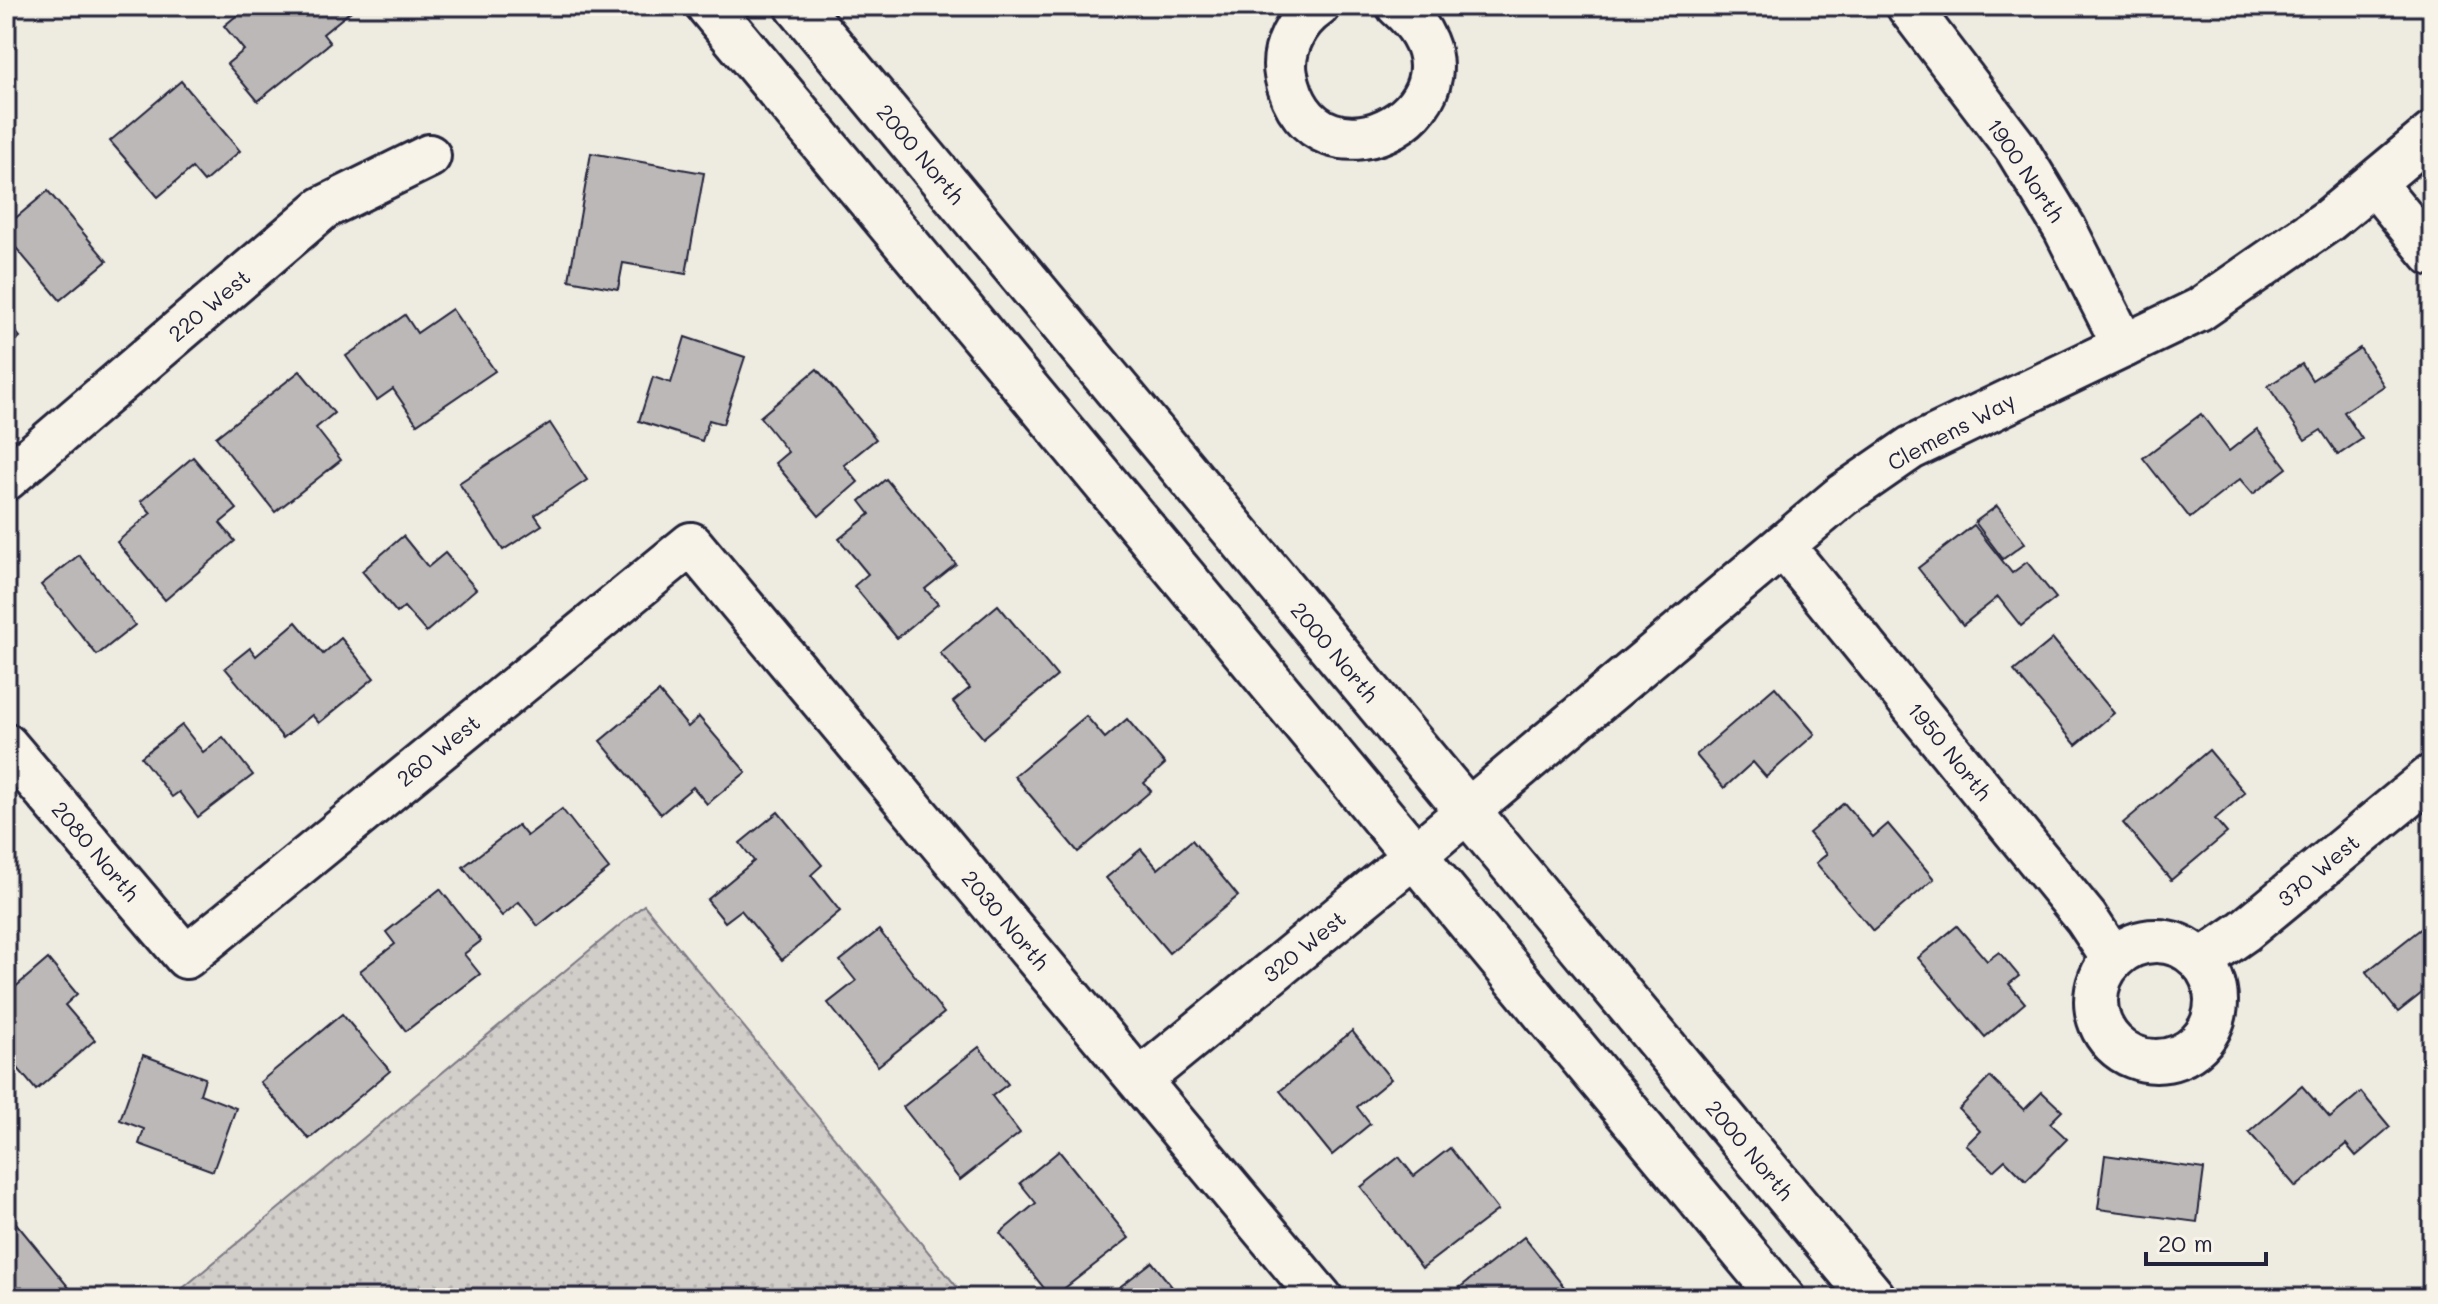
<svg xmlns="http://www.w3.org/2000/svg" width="2438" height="1304" font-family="Mali,sans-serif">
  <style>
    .grass { fill: url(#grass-dots); stroke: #7a7882; stroke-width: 2 }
    .building { fill: #bbb8b7; stroke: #22223b; stroke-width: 2 }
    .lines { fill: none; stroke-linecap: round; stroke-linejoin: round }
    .street-casing { stroke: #22223b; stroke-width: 48 }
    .secondary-casing { stroke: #22223b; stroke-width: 50 }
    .street { stroke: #f7f3e8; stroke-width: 42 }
    .secondary { stroke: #f7f3e8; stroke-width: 44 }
    .labels { text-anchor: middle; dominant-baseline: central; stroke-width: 7; stroke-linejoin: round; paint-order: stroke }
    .street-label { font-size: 22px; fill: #22223b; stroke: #f7f3e8 }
  </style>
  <defs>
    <pattern id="grass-dots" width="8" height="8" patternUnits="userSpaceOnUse" patternTransform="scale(2)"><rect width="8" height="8" fill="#d1cdc9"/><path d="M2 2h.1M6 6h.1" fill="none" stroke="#b3b0ae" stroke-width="1.8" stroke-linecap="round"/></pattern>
  </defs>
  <rect width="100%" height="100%" fill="#eeebe1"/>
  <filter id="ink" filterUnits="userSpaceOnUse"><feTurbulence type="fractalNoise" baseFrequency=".0125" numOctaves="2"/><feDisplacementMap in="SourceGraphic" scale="16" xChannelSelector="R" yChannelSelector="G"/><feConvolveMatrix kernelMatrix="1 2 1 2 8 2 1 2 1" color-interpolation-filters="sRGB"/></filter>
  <g filter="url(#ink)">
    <path class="grass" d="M644,905L966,1298H171Z"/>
    <g class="building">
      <path d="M248,6H347L351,11L323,34L330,43L258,101L227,64L244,50L224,26Z"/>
      <path d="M181,81L240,151L204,182L192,168L158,197L110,141Z"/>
      <path d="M591,153L704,173L686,274L623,263L618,289L569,280Z"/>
      <path d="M48,191L107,261L60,300L6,236V226Z"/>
      <path d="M452,309L495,371L417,424L393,389L377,400L346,356L405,315L417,333Z"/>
      <path d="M6,320L20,337L6,350Z"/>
      <path d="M685,337L745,357L723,424L709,420L702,441L639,421L653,377L671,383Z"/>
      <path d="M2360,348L2384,386L2344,412L2362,439L2338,455L2321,430L2305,440L2268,386L2302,364L2312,380Z"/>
      <path d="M817,369L876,439L844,465L858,482L819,516L775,463L788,452L760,417Z"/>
      <path d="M300,371L334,413L316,428L341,460L275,512L216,437Z"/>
      <path d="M2201,414L2229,451L2257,429L2287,468L2253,494L2240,479L2190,518L2143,458Z"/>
      <path d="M550,423L587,480L535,515L542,525L503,550L459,483Z"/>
      <path d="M193,457L237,509L220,523L235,541L165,600L117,542L151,513L141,501Z"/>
      <path d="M886,479L956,564L925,589L938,604L897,638L854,586L868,574L839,539L870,514L860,501Z"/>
      <path d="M1997,506L2025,543L2003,559L1975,522Z"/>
      <path d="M1974,525L2012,573L2027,562L2056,598L2021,626L1998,597L1963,625L1918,568Z"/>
      <path d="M403,536L428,567L445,553L476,589L426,632L404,607L397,613L362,571Z"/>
      <path d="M79,555L135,625L97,655L41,585Z"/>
      <path d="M998,605L1057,676L983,738L953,702L970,688L940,653Z"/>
      <path d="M296,622L323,654L341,638L374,678L319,723L312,715L283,738L225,668L250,648L256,656Z"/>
      <path d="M2053,639L2114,713L2076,745L2014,671Z"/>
      <path d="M1775,687L1815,734L1766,777L1753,762L1724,788L1696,755Z"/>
      <path d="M659,692L688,727L699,717L746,772L707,804L693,787L661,814L600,741Z"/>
      <path d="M1086,716L1105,738L1127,719L1165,764L1144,783L1151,791L1078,852L1014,776Z"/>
      <path d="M182,725L203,752L223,737L253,775L198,817L179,792L172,797L141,757Z"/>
      <path d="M2209,750L2245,793L2215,819L2227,833L2171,880L2123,823Z"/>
      <path d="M1844,803L1873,837L1888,824L1934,879L1873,931L1816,863L1827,854L1809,833Z"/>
      <path d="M562,809L609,869L538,926L519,902L502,916L463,867L518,825L527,836Z"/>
      <path d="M778,812L822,865L811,875L840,911L782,960L741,910L725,922L707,900L754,861L740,843Z"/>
      <path d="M1192,840L1238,896L1169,953L1106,878L1141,849L1158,869Z"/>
      <path d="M440,889L481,941L464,954L480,974L406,1031L360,971L395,944L386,932Z"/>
      <path d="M2432,920V985L2398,1012L2366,972Z"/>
      <path d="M1957,926L1987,961L1999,952L2019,976L2009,984L2025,1003L1985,1037L1918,958Z"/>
      <path d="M879,930L944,1013L878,1066L828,1003L856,981L840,961Z"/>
      <path d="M48,959L77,994L65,1005L95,1040L36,1090L6,1054V995Z"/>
      <path d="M342,1014L390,1071L309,1139L260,1082Z"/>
      <path d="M1352,1031L1391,1079L1357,1107L1370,1124L1332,1155L1280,1091Z"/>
      <path d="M979,1047L1008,1084L992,1096L1020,1133L960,1180L903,1107Z"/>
      <path d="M143,1055L205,1078L200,1094L236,1108L213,1171L139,1144L144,1129L120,1120Z"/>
      <path d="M1990,1077L2024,1110L2042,1092L2062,1111L2050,1123L2067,1139L2026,1181L2005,1160L1993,1171L1966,1145L1980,1131L1959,1109Z"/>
      <path d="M2302,1086L2330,1118L2361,1092L2390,1127L2356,1156L2346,1144L2296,1187L2249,1132Z"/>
      <path d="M1450,1148L1498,1210L1422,1268L1361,1187L1399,1157L1414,1176Z"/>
      <path d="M1059,1151L1129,1238L1052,1298L1000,1233L1036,1203L1020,1183Z"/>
      <path d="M2105,1155L2204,1169L2197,1222L2098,1209Z"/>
      <path d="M6,1211L75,1295L72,1298H6Z"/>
      <path d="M1524,1237L1573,1298H1450L1449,1296Z"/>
      <path d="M1152,1262L1181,1298H1116L1112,1293Z"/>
    </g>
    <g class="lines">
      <defs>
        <g id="street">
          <path d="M1318,6C1297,20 1281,49 1286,75C1313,209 1507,101 1398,6"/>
          <path d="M1908,6L2016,148L2065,229L2124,346"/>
          <path d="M2374,183L2432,254"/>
          <path d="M6,479L323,208L429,156"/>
          <path d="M1783,546L2086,918L2113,959"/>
          <path d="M6,745L186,957L691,544L1321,1298"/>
          <circle cx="2156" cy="1001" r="60"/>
          <path d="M2201,961L2244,931L2432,776"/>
          <path d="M1140,1080L1415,855L1843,495L1911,448L2199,310L2329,220L2432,134"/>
        </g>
        <g id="secondary">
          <path d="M709,6L1782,1298"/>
          <path d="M798,6L1873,1298"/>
        </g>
      </defs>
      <use href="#street" class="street-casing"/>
      <use href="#secondary" class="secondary-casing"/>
      <use href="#street" class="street"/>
      <use href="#secondary" class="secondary"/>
    </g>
  </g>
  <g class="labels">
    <g class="street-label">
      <text transform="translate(921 154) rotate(50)">2000 North</text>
      <text transform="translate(2026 170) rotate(56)">1900 North</text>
      <text transform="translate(209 305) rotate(-40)">220 West</text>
      <text transform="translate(1951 431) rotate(-28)">Clemens Way</text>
      <text transform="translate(1335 652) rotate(50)">2000 North</text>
      <text transform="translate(438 750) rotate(-39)">260 West</text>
      <text transform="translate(1950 751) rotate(51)">1950 North</text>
      <text transform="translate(96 851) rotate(50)">2080 North</text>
      <text transform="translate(2318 870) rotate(-40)">370 West</text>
      <text transform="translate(1006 920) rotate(50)">2030 North</text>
      <text transform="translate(1304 946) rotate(-39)">320 West</text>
      <text transform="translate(1750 1150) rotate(50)">2000 North</text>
    </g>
  </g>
  <rect width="2438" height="1304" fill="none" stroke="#f7f3e8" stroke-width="32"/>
  <rect x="16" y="16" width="2406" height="1272" fill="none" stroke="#22223b" stroke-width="3" filter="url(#ink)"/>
  <path d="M2146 1252v12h120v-12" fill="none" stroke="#22223b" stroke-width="4"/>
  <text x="2158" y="1252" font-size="24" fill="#22223b" stroke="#f7f3e8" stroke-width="6" paint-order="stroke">20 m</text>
</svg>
